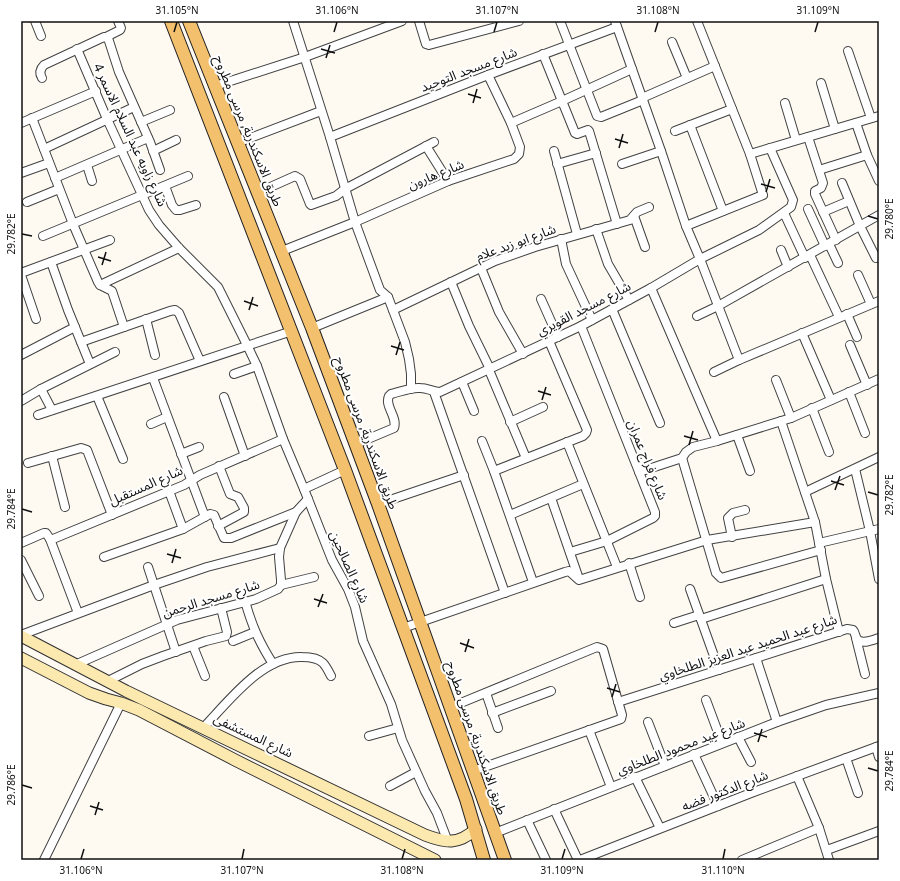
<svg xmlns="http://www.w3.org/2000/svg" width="900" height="881" font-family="Georgia,'Noto Sans Arabic',serif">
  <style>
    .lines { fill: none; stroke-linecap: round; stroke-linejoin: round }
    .street-casing { stroke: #424242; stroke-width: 10 }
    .secondary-casing { stroke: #313131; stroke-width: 13 }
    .primary-casing { stroke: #202020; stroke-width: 14 }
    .street { stroke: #fff; stroke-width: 8 }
    .secondary { stroke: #fbe9b0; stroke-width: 11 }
    .primary { stroke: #f3c06e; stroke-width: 12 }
    .ticks { fill: none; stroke: #0f0f0f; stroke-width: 1.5 }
    .labels { text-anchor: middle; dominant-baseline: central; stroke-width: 4; stroke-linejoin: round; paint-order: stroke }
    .street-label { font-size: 13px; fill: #0f0f0f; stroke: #fff }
    .neatline { fill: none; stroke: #0f0f0f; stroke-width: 1.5 }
    .ticks-label { font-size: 10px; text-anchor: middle; fill: #0f0f0f }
  </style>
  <rect width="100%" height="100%" fill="#fefaf2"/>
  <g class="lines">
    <defs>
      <g id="street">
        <path d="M35,21L41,36"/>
        <path d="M293,21L330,137L355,222L380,290L388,297L405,342L409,359L411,374V389"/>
        <path d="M419,21L426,44L429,45L519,21"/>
        <path d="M560,21L597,116L601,117L643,100"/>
        <path d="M615,21L661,151L686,226L700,259L739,360"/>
        <path d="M106,37L120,30L121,28L118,21"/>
        <path d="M672,42L687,78"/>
        <path d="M77,49L107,119L149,210L159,225L179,248L218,287L247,345L257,366L283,439L304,489L332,560L348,589L355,607L363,641L391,704L402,740L425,791L437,813L448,842"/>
        <path d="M848,51L871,118"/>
        <path d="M543,54L575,133L577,134L588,130L589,131L617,224"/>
        <path d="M42,78C39,73 40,69 44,65L104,37L108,38L119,72L150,142L160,170"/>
        <path d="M821,83L835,129"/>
        <path d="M215,86L305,57L402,21"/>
        <path d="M642,98L715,66"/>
        <path d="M785,103L796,140"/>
        <path d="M32,118L73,224L98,282L100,285L112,291L124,327"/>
        <path d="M141,122L170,110"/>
        <path d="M21,123L96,91"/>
        <path d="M511,123L562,101L632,69"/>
        <path d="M856,123L867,155L879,181"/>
        <path d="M690,125L723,211"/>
        <path d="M675,131L732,109"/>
        <path d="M330,137L488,75L617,27"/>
        <path d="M808,137L823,183L821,188L815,191V194L836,240"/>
        <path d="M237,143L321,111"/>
        <path d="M426,146L448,181"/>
        <path d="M44,149L134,107"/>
        <path d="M153,151L176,140"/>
        <path d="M554,151L577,234"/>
        <path d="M750,154L879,116"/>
        <path d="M557,164L596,153"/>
        <path d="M622,164L661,151"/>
        <path d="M87,165L92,181"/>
        <path d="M819,170L867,155"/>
        <path d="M21,173L49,163"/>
        <path d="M55,178L148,138"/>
        <path d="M842,183L860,226L876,258"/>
        <path d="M165,186L172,205L176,210H180L196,205"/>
        <path d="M257,193L295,176L300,179L310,204L311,205L336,196L345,189L434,142"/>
        <path d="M27,202L59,189"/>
        <path d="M808,209L825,246"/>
        <path d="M823,212L849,201"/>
        <path d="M784,213L805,258"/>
        <path d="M634,216L645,247"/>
        <path d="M686,226L763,195L750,154L697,21"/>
        <path d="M596,229L608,264L629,300"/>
        <path d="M43,236L188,176"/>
        <path d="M561,239L566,264L592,320"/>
        <path d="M829,244L838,263"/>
        <path d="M781,250L788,267"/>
        <path d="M282,251L355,222L448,181L514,159L519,154L520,147L511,123L488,75"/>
        <path d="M810,255L839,317"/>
        <path d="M51,262L68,310L90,364"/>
        <path d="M481,268L499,312L523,354"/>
        <path d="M21,273L110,240"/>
        <path d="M21,275L36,319"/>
        <path d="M858,275L871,304"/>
        <path d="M451,282L469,326L490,369"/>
        <path d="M100,285L179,248"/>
        <path d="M651,288L717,441"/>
        <path d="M541,299L558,337"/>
        <path d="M612,309L660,423"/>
        <path d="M393,310L495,261L535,247L630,220L637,212L649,207"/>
        <path d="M847,314L857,337"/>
        <path d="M697,316L718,306L879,215"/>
        <path d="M146,319L155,355"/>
        <path d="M312,328L388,297"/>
        <path d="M802,333L831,400"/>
        <path d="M81,342L170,311L175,310L179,313L200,361"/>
        <path d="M850,345L867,385"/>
        <path d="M21,355L75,327"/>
        <path d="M489,370L526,458"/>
        <path d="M714,372L739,360L879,301"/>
        <path d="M234,374L257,366"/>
        <path d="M153,378L205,517"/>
        <path d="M776,380L791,418"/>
        <path d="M462,382L474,411"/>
        <path d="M41,389L52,410"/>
        <path d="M434,392L505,593"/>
        <path d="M849,392L865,433"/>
        <path d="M97,396L123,459"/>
        <path d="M224,397L245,456"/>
        <path d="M21,401L41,389L115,352"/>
        <path d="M812,408L829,452"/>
        <path d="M38,415L292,331"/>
        <path d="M781,421L815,522L826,579L839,632"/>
        <path d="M510,422L543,407"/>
        <path d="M151,424L167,417"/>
        <path d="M737,435L750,471"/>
        <path d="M482,441L494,471L533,582"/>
        <path d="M567,442L617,567"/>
        <path d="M356,444L394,428C398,417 384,406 389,396L391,394C400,392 411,387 420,388C428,388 433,392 440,392L581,326L651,288L700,259L759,230L791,207L793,200L770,148"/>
        <path d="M181,454L199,447"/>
        <path d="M52,456L65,507"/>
        <path d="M682,458L716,573L721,578L821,550"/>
        <path d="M28,463L81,448L87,450L112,515"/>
        <path d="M855,469L870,531L879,579"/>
        <path d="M494,471L583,436L586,433L587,430L549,341"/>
        <path d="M639,472L682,458L686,452L693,447L717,441L791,418L879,379"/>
        <path d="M304,489L345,470"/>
        <path d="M169,491L183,529"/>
        <path d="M805,492L879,457"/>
        <path d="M551,498L579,579"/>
        <path d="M378,504L464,475"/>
        <path d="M510,515L583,484"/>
        <path d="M218,526L244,512V508L238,497L230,494L219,466"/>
        <path d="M732,537L728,518L733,513L745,510"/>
        <path d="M50,539L78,613"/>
        <path d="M21,543L44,533H46L50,539H53L184,485L200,475L283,439"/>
        <path d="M819,543L879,529"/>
        <path d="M570,552L607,541L653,518L655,516V512L581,326"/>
        <path d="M104,557L183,529L210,514L214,515L224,538H231L296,512L308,499"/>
        <path d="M21,560L39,596"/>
        <path d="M629,563L640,597"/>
        <path d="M148,567L176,652"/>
        <path d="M281,585L314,577"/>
        <path d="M690,589L719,670"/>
        <path d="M245,601C252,626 259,642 273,664"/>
        <path d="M701,619L826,579"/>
        <path d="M674,623L699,615"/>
        <path d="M403,628L565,572L569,571L579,580L707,540L815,522"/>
        <path d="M21,635L154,585L207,567L280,548"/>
        <path d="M856,638L865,674"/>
        <path d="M233,641L255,632"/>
        <path d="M193,646L205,676"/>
        <path d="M756,658L777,722"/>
        <path d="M77,664L177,620L256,599L278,589L281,585V580L279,557L280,548L296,512"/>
        <path d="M108,681L142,664L163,656L206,641L226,636L227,632L221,608"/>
        <path d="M486,693L498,728"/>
        <path d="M706,700L722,743"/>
        <path d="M618,702L847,629L853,630C855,632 855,636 857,639C862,645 873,640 879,638"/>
        <path d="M451,707L597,647L603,649L622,715L621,719L473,771"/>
        <path d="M492,713L551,691"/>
        <path d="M648,722L665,766"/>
        <path d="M203,728C229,701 262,656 302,657C309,657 318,658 323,663C326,666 329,672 331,676"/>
        <path d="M589,730L611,787"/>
        <path d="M369,736L398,728"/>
        <path d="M738,737L751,762"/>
        <path d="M876,747L879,757"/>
        <path d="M694,754L718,806"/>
        <path d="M846,758L858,793"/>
        <path d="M797,776L819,828L829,860"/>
        <path d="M635,777L660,828"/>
        <path d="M390,786L416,772"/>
        <path d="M554,809L578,860"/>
        <path d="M527,820L546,860"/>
        <path d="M495,833L777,722L826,705L879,693"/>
        <path d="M827,850L879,831"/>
        <path d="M44,860L121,703"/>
        <path d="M580,860L751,793L879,746"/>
        <path d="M742,860L819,828"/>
      </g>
      <g id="secondary">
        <path d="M21,636L126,691L425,835C446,843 458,845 476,829"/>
        <path d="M21,658L89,693L106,699L121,703L139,710L235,760L435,860"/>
      </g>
      <g id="primary">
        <path d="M171,21L345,470L466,799L484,860"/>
        <path d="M189,21L312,328L378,504L505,860"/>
      </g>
    </defs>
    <use href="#street" class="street-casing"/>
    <use href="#secondary" class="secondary-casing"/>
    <use href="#primary" class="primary-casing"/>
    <use href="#street" class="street"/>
    <use href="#secondary" class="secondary"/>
    <use href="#primary" class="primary"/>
  </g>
  <path class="ticks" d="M174,32L177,22M334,32L337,22M494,32L497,22M655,32L658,22M815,32L818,22M321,49L335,53M326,58L330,45M468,94L481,98M473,103L477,89M615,139L628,143M619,148L623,134M761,184L775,188M766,192L770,179M868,216L878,219M22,234L32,236M98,257L111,261M102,265L106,252M244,301L258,306M249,310L253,297M391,346L404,350M396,355L400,342M538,391L551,395M542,400L546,387M684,436L698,440M689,445L693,431M831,481L844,485M835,490L840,476M868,492L878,495M22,509L32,512M167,554L181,558M172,563L176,549M314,599L327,603M318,607L323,594M460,643L474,648M465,652L469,639M607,688L620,692M612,697L616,684M754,733L767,737M758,742L762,729M868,768L878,771M22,785L32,788M90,806L103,810M95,815L99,802M81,859L84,849M242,859L244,849M402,859L405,849M562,859L565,849M723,859L725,849"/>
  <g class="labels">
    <g class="street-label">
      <text transform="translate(469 70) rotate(-21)">شارع مسجد التوحيد</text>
      <text transform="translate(248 131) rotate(68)">طريق الاسكندرية, مرسى مطروح</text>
      <text transform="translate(130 135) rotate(65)">شارع زاويه عبد السلام الاسمر 4</text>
      <text transform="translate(436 175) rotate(-22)">شارع هارون</text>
      <text transform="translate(516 243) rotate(-20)">شارع ابو زيد علام</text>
      <text transform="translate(584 309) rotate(-27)">شارع مسجد القويري</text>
      <text transform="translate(366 433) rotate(70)">طريق الاسكندرية, مرسى مطروح</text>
      <text transform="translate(647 460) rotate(68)">شارع فراج عمران</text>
      <text transform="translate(146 486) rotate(-24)">شارع المستقبل</text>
      <text transform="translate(349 567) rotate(66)">شارع الصالحين</text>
      <text transform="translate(211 599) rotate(-17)">شارع مسجد الرحمن</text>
      <text transform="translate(748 648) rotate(-18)">شارع عبد الحميد عبد العزيز الطلخاوي</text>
      <text transform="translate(253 736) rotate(25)">شارع المستشفى</text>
      <text transform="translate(476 738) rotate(71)">طريق الاسكندرية, مرسى مطروح</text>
      <text transform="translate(681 747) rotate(-21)">شارع عيد محمود الطلخاوي</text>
      <text transform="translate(725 791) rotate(-21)">شارع الدكتور فضه</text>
    </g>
  </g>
  <rect width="900" height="881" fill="none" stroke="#ffffff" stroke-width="44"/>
  <rect x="22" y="22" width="856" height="837" class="neatline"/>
  <g class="ticks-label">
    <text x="177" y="14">31.105°N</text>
    <text x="337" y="14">31.106°N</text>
    <text x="497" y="14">31.107°N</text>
    <text x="658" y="14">31.108°N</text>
    <text x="818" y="14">31.109°N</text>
    <text transform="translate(889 219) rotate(-90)" y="4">29.780°E</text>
    <text transform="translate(11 234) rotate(-90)" y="4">29.782°E</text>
    <text transform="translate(889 495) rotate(-90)" y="4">29.782°E</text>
    <text transform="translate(11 509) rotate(-90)" y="4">29.784°E</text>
    <text transform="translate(889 771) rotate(-90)" y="4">29.784°E</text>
    <text transform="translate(11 785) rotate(-90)" y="4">29.786°E</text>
    <text x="81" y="874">31.106°N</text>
    <text x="242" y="874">31.107°N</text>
    <text x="402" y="874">31.108°N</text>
    <text x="562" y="874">31.109°N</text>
    <text x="723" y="874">31.110°N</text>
  </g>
</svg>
